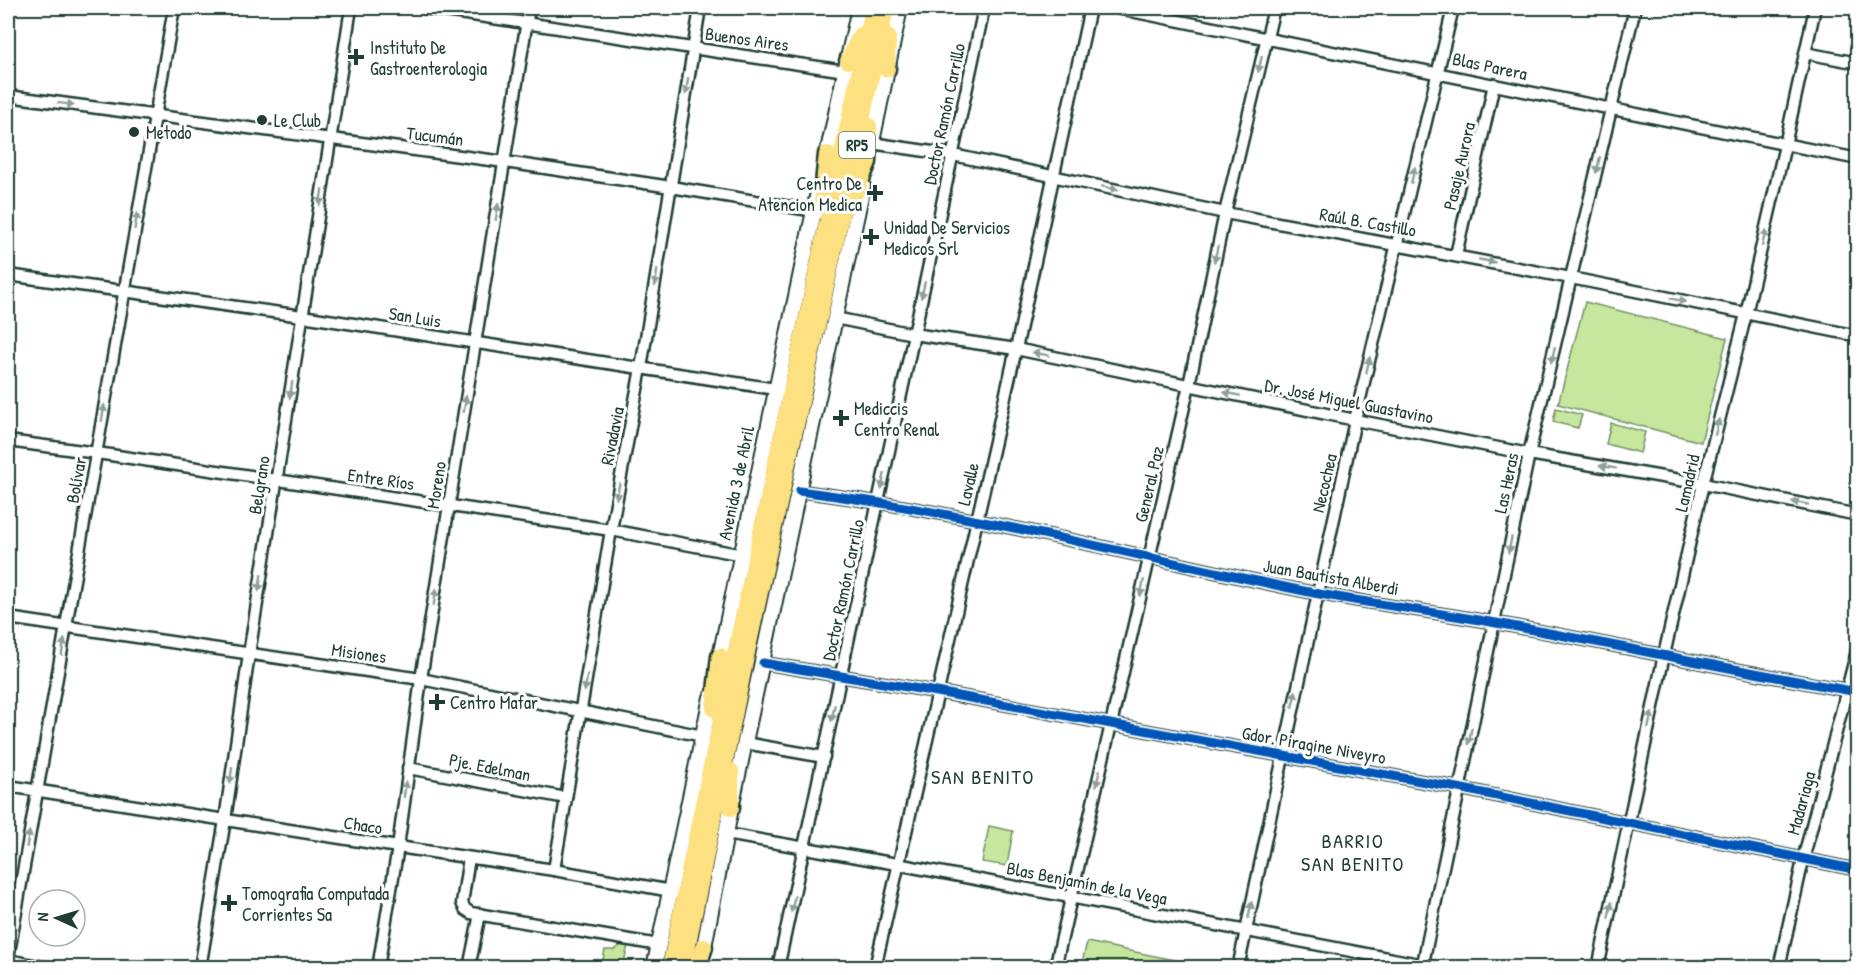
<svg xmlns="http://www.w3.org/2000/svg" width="1865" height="975" font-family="'Patrick Hand',sans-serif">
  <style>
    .green { fill: #c7e69e; stroke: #739269; stroke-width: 1.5 }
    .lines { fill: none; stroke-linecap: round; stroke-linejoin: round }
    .minor-casing { stroke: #1f3d34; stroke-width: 15 }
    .secondary-casing { stroke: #1f3d34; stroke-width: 18 }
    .trunk-casing { stroke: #1f3d34; stroke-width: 21 }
    .minor { stroke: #fff; stroke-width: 10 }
    .secondary { stroke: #fff; stroke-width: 14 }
    .trunk { stroke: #fde080; stroke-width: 16 }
    .cycleway-casing { stroke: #fff; stroke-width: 13 }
    .cycleway { stroke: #0057b8; stroke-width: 9 }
    .oneway { fill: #8f9e9a }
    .poi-dot { fill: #1f3d34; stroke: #fff; stroke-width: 2 }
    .labels { text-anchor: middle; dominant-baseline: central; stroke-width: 6; stroke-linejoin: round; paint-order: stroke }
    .shield { fill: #fff; stroke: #627771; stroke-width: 1.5 }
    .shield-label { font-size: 16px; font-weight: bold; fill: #1f3d34 }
    .street-label { font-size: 18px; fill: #1f3d34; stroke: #fff }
    .poi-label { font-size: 18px; fill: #1f3d34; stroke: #fff; text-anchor: start }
    .neighbourhood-label { font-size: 20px; letter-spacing: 1.5px; fill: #1f3d34; stroke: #fff }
  </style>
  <rect width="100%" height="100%" fill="#fff"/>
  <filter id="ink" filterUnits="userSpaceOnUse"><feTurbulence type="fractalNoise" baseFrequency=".0167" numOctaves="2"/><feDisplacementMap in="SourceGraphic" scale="12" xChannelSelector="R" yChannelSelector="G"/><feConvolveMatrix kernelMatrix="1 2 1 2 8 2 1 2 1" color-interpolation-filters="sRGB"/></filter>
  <g filter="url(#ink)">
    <g class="green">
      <path d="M1585,302L1727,338L1701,442L1558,404Z"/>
      <path d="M1556,408L1582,415L1578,428L1553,422Z"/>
      <path d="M1611,423L1645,432L1640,453L1606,444Z"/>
      <path d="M989,826L1013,831L1007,866L982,862Z"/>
      <path d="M1087,942L1208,967H1081Z"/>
      <path d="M623,944L628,945L623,967L601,968L605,950H614Z"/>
    </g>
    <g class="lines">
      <defs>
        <g id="minor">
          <path d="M425,8L852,72"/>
          <path d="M1116,8L1858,159"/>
          <path d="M1805,53L1858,63"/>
          <path d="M8,96L505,162L671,187L821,212"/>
          <path d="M871,143L953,155L1225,213L1571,278L1858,336"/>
          <path d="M1456,255L1494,84"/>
          <path d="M8,275L302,316L782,390"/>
          <path d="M835,318L913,334L1016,349L1355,420L1529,454L1703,484L1858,515"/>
          <path d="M8,441L97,453L611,530L748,556"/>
          <path d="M799,491C973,513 1142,558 1314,593C1374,604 1435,612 1496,623C1616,645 1737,671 1858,692"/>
          <path d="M8,618L421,679L703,736"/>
          <path d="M763,663L937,692L1458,788L1858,870"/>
          <path d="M745,743L824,757"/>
          <path d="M408,768L566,798"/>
          <path d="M8,786L398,847L554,870L677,892"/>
          <path d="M726,834L897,864L1440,968"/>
          <path d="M469,858L462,903L465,909L471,913L659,945"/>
          <path d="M554,870L611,530L641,368L700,8"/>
          <path d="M8,958L174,8"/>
          <path d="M8,960L49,968"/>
          <path d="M200,968L225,820L249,654L351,8"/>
          <path d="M378,968L398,847L421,679L529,8"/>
          <path d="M469,968L480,914"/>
          <path d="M778,968L984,8"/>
          <path d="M875,968L1016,349L1090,8"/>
          <path d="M1055,968L1189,385L1225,213L1274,8"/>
          <path d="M1238,968L1355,420L1453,8"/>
          <path d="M1422,968L1529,454L1635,8"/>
          <path d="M1598,968L1664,655L1703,484L1746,314L1785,145L1815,8"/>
          <path d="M1779,968L1803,860L1858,647"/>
        </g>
        <g id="secondary">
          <path d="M873,137L900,8"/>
          <path d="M825,164L859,8"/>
          <path d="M718,666L818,192"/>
          <path d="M702,957L731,808L863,186"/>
          <path d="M654,968L711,697"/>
        </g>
        <g id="trunk">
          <path d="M848,61L860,35"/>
          <path d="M887,69L888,37"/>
          <path d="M854,196L868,162L869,126"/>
          <path d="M822,204L827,154"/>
          <path d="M714,709L720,656"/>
          <path d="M731,771V808"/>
          <path d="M670,968L699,823L873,8"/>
          <path d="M683,968L746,657L886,8"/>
          <path d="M697,968L704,947"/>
        </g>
      </defs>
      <use href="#minor" class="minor-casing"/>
      <use href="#secondary" class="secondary-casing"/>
      <use href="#trunk" class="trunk-casing"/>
      <use href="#minor" class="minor"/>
      <use href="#secondary" class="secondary"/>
      <use href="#trunk" class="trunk"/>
      <defs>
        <g id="cycleway">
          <path d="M799,491C973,513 1142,558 1314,593C1374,604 1435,612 1496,623C1616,645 1737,671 1858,692"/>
          <path d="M763,663L937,692L1458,788L1858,870"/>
        </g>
      </defs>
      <use href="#cycleway" class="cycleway-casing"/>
      <use href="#cycleway" class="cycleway"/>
    </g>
    <defs><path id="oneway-solid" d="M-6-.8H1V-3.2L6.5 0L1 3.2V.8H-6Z" transform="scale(1.5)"/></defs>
    <g class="oneway">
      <use href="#oneway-solid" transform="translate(1260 64) rotate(103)"/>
      <use href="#oneway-solid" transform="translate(687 86) rotate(99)"/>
      <use href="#oneway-solid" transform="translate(66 104) rotate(7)"/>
      <use href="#oneway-solid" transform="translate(1598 165) rotate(103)"/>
      <use href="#oneway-solid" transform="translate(1413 175) rotate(-77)"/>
      <use href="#oneway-solid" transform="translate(1110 188) rotate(12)"/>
      <use href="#oneway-solid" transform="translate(321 197) rotate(99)"/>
      <use href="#oneway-solid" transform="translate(497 212) rotate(-81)"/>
      <use href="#oneway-solid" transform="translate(136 221) rotate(-80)"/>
      <use href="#oneway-solid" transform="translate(1764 238) rotate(-77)"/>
      <use href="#oneway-solid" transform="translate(1216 254) rotate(102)"/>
      <use href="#oneway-solid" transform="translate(1487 261) rotate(11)"/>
      <use href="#oneway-solid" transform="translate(656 278) rotate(99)"/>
      <use href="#oneway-solid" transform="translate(923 290) rotate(103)"/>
      <use href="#oneway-solid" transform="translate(1678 300) rotate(12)"/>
      <use href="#oneway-solid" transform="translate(1041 354) rotate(-168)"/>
      <use href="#oneway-solid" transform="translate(1553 355) rotate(103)"/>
      <use href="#oneway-solid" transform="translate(1368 365) rotate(-77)"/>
      <use href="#oneway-solid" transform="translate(291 390) rotate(99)"/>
      <use href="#oneway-solid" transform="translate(1232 394) rotate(-168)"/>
      <use href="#oneway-solid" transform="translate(465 404) rotate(-81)"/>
      <use href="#oneway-solid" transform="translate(103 413) rotate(-81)"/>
      <use href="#oneway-solid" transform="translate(1717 427) rotate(-76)"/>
      <use href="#oneway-solid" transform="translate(1608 467) rotate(-170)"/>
      <use href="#oneway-solid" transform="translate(883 481) rotate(102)"/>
      <use href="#oneway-solid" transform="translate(618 491) rotate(101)"/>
      <use href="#oneway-solid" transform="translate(1800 503) rotate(-169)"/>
      <use href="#oneway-solid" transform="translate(1510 545) rotate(101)"/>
      <use href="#oneway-solid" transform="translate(260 583) rotate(99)"/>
      <use href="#oneway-solid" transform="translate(1142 588) rotate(103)"/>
      <use href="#oneway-solid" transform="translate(435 597) rotate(-81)"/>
      <use href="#oneway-solid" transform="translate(63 647) rotate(-80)"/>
      <use href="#oneway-solid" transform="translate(586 683) rotate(99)"/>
      <use href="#oneway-solid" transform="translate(1294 699) rotate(-78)"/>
      <use href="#oneway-solid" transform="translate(833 713) rotate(102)"/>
      <use href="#oneway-solid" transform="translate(1650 720) rotate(-78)"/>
      <use href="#oneway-solid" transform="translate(1470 736) rotate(102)"/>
      <use href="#oneway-solid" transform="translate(231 775) rotate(98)"/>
      <use href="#oneway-solid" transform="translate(1098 778) rotate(103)"/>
      <use href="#oneway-solid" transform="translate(405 789) rotate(-82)"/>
      <use href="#oneway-solid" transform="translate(28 839) rotate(-80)"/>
      <use href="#oneway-solid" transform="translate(793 904) rotate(103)"/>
      <use href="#oneway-solid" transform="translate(1250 910) rotate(-78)"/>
      <use href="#oneway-solid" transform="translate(1610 910) rotate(-78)"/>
    </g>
  </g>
  <g class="poi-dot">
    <path d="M353 48h6v6h6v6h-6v6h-6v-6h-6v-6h6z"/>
    <circle cx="262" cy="120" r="6"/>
    <circle cx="134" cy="132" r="6"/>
    <path d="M872 184h6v6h6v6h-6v6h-6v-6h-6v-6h6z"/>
    <path d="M868 228h6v6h6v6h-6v6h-6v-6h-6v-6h6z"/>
    <path d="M838 409h6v6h6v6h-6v6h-6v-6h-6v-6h6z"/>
    <path d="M434 693h6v6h6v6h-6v6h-6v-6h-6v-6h6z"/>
    <path d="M226 894h6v6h6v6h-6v6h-6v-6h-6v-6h6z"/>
  </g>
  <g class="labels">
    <rect class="shield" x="839" y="132" width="36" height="26" rx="4.5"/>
    <g class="shield-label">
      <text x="857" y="145">RP5</text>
    </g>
    <g class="street-label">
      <text transform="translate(747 39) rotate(8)">Buenos Aires</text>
      <text transform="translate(1490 66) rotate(12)">Blas Parera</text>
      <text transform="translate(944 114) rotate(-78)">Doctor Ramón Carrillo</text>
      <text transform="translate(435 136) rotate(7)">Tucumán</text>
      <text transform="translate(1459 166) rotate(-77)">Pasaje Aurora</text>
      <text transform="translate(1368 222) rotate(10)">Raúl B. Castillo</text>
      <text transform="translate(415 317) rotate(9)">San Luis</text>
      <text transform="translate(1349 401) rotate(11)">Dr. José Miguel Guastavino</text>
      <text transform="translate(612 436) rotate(-79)">Rivadavia</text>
      <text transform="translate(381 479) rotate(8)">Entre Ríos</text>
      <text transform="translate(76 480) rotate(-80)">Bolívar</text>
      <text transform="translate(736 483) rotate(-78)">Avenida 3 de Abril</text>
      <text transform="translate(1324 483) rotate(-77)">Necochea</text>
      <text transform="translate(1506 483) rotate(-78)">Las Heras</text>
      <text transform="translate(1687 483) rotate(-77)">Lamadrid</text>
      <text transform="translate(968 484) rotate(-77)">Lavalle</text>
      <text transform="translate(1149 484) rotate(-77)">General Paz</text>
      <text transform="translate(259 485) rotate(-81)">Belgrano</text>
      <text transform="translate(436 485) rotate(-81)">Moreno</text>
      <text transform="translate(1331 577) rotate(10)">Juan Bautista Alberdi</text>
      <text transform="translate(843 590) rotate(-78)">Doctor Ramón Carrillo</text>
      <text transform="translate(359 653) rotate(8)">Misiones</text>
      <text transform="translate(1314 745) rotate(10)">Gdor. Piragine Niveyro</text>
      <text transform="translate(490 767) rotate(11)">Pje. Edelman</text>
      <text transform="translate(1801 803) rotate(-75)">Madariaga</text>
      <text transform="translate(363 825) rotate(9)">Chaco</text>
      <text transform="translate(1087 883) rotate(11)">Blas Benjamín de la Vega</text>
    </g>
    <g class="poi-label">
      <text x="370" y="47">Instituto De<tspan x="370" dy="21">Gastroenterologia</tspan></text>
      <text x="274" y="120">Le Club</text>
      <text x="146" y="132">Metodo</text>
      <text x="862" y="183" text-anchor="end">Centro De<tspan x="862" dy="21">Atencion Medica</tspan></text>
      <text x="884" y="227">Unidad De Servicios<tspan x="884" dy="21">Medicos Srl</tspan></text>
      <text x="854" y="408">Mediccis<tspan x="854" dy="21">Centro Renal</tspan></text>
      <text x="450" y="702">Centro Mafar</text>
      <text x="242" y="893">Tomografia Computada<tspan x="242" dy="21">Corrientes Sa</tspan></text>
    </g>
    <g class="neighbourhood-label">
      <text x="983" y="776">SAN BENITO</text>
      <text x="1353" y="840">BARRIO<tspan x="1353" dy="23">SAN BENITO</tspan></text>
    </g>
  </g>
  <rect width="1865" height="975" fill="none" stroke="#fff" stroke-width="30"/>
  <rect x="15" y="15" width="1835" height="945" fill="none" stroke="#1f3d34" stroke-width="2" filter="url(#ink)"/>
  <g transform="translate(57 918) rotate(274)"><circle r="28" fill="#ffffff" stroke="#a5b1ae" stroke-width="1.5"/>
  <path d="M0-4.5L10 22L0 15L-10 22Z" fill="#1f3d34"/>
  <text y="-9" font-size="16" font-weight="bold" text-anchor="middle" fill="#1f3d34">N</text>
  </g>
</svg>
